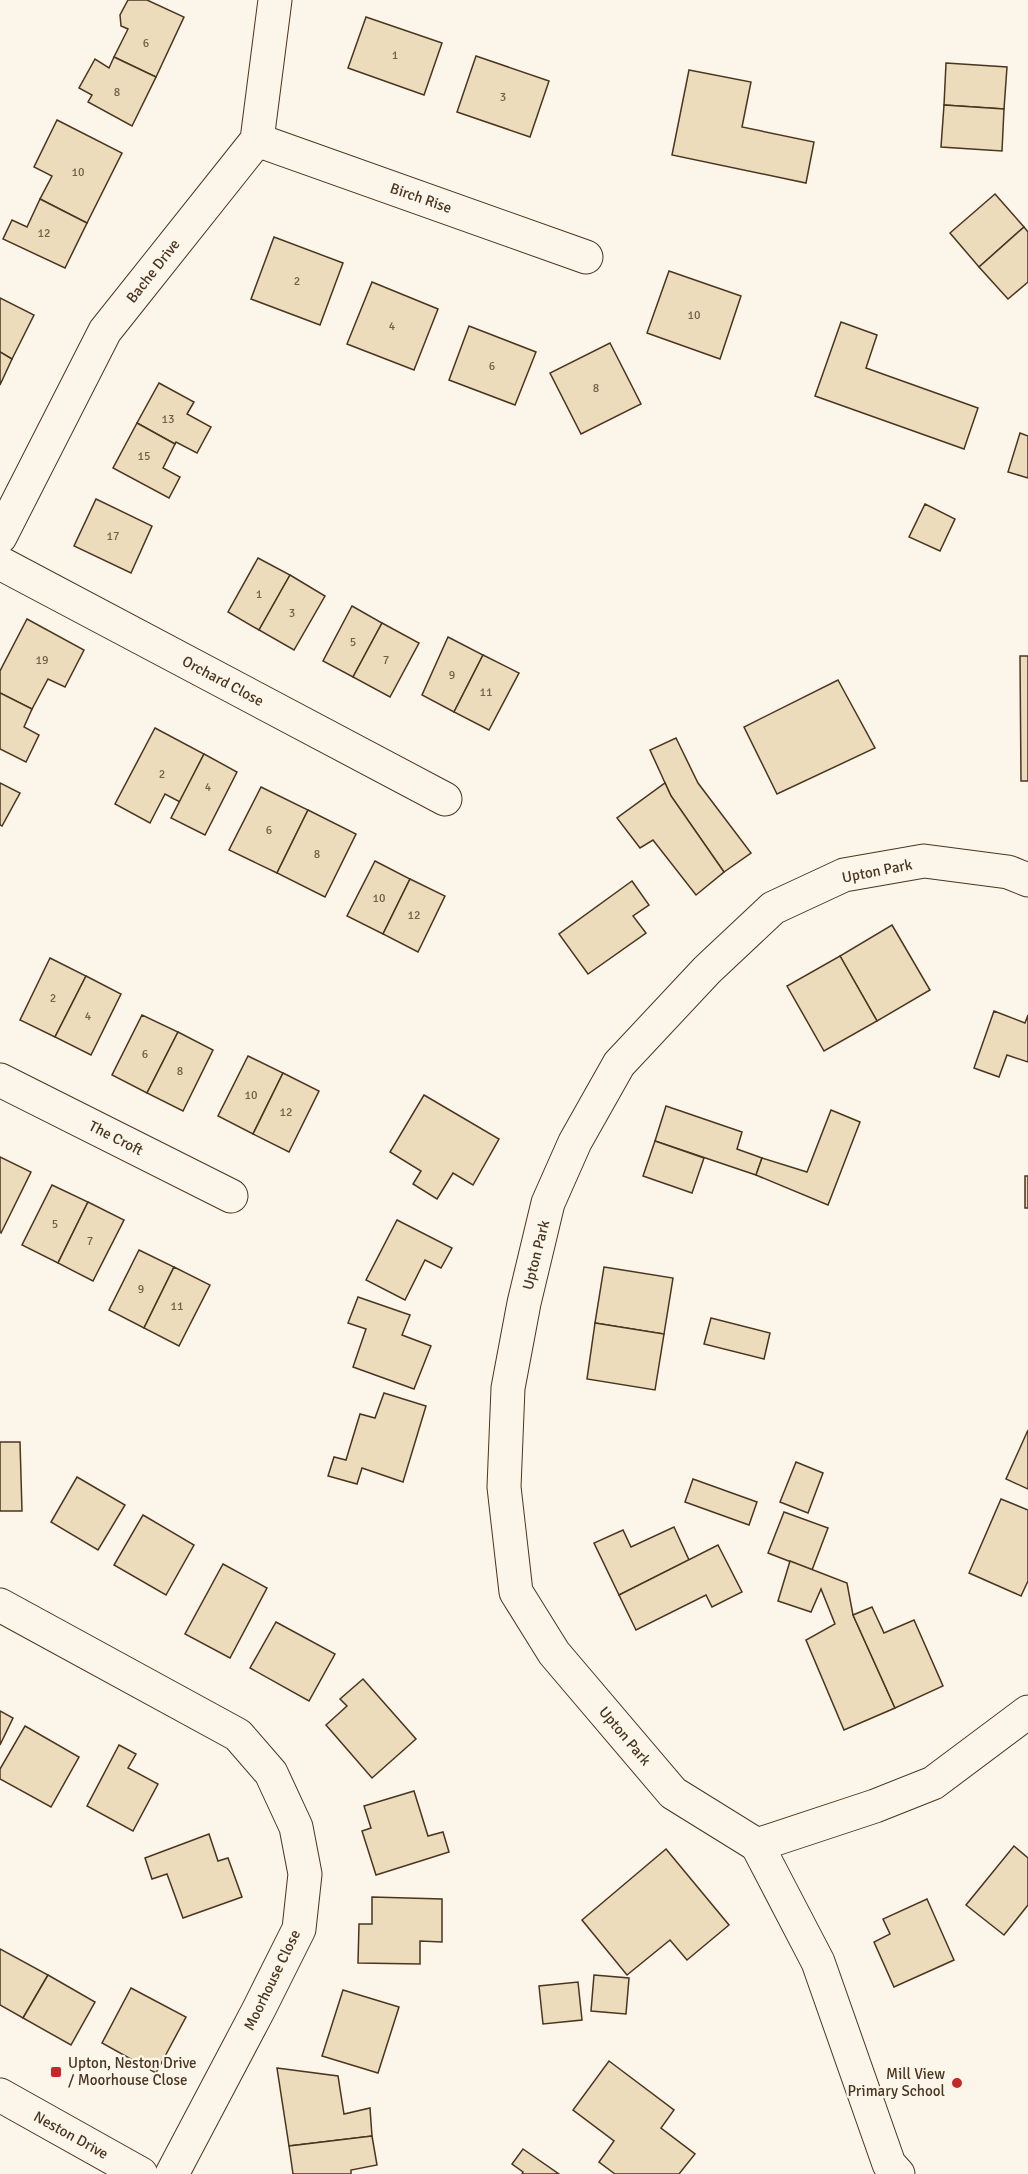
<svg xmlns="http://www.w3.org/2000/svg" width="1028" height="2174" font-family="Signika,sans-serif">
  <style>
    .building { fill: #ecdcbc; stroke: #4a3520; stroke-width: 1.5 }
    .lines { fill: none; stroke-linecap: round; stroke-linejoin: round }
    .minor-casing { stroke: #4a3520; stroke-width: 35 }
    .minor { stroke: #fbf6e9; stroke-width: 33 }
    .poi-dot { fill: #c62828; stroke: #fbf6e9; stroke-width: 2 }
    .labels { text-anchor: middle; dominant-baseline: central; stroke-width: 4.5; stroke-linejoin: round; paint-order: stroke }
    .number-label { font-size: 12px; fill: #725f47 }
    .street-label { font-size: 15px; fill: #4a3520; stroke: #fbf6e9 }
    .poi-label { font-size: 15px; fill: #4a3520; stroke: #fbf6e9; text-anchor: start }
  </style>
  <rect width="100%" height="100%" fill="#fbf6e9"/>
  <g class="building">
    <path d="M128,0H147L184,17L156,77L114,57L128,29L121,26L120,15Z"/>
    <path d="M366,17L442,43L424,95L348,68Z"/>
    <path d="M476,56L549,81L530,137L457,112Z"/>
    <path d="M114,57L156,77L132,126L88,102L92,95L79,88L95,59L109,68Z"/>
    <path d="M946,63L1007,67L1004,109L944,105Z"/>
    <path d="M689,70L751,82L742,127L814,142L806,183L672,155Z"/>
    <path d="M944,105L1004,109L1002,151L941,147Z"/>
    <path d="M57,120L122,153L87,223L40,199L52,176L34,167Z"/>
    <path d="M995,194L1024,227L979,267L950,233Z"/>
    <path d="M40,199L87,223L65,268L3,239L12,220L27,227Z"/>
    <path d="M1024,227L1028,232V282L1008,299L979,267Z"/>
    <path d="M274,237L343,263L320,325L251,299Z"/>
    <path d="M669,271L741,296L720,359L647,333Z"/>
    <path d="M372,282L438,309L414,370L347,344Z"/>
    <path d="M0,298L34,315L12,359L0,352Z"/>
    <path d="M841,322L877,335L866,368L978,408L964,449L815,396Z"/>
    <path d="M469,326L536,352L515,405L449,380Z"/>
    <path d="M610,343L641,404L581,434L550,373Z"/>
    <path d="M0,352L12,359L0,385Z"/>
    <path d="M159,383L194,402L187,414L211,427L197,453L176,442L175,444L137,423Z"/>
    <path d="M137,423L175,444L163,468L180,477L169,498L113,468Z"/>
    <path d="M1020,433L1028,436V478L1008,472Z"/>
    <path d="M96,499L152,526L131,573L74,546Z"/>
    <path d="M925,504L955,519L940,551L909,537Z"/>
    <path d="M258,558L290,575L259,630L228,612Z"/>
    <path d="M290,575L325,596L294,650L259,630Z"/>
    <path d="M352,606L382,623L353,677L323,661Z"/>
    <path d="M27,619L84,650L65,687L48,679L32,709L0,693V671Z"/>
    <path d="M382,623L419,643L390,697L353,677Z"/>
    <path d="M448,637L483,655L454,712L422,695Z"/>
    <path d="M483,655L519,673L489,730L454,712Z"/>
    <path d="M1020,656H1028V781H1021Z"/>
    <path d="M838,680L875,748L777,794L744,727Z"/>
    <path d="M0,693L32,709L24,727L39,735L26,762L0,749Z"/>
    <path d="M155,728L204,754L180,802L165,794L150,823L115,804Z"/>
    <path d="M676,738L698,783L751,853L724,872L671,796L650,750Z"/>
    <path d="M204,754L237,772L205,835L171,818Z"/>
    <path d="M0,783L20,793L2,826L0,825Z"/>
    <path d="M665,783L671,796L724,872L696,895L653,840L640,848L617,818Z"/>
    <path d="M261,787L308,810L277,873L229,850Z"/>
    <path d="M308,810L356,834L325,897L277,873Z"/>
    <path d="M375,861L410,879L383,934L347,916Z"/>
    <path d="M410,879L445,896L418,952L383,934Z"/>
    <path d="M632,881L649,905L633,916L646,933L588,974L559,934Z"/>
    <path d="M892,925L930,990L877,1021L840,956Z"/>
    <path d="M840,956L877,1021L824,1051L787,986Z"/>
    <path d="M50,958L86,976L55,1037L20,1020Z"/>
    <path d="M86,976L121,994L91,1055L55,1037Z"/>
    <path d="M994,1011L1025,1023L1028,1015V1062L1007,1055L999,1077L974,1068Z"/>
    <path d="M142,1015L178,1032L147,1093L112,1075Z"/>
    <path d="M178,1032L213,1050L183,1111L147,1093Z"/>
    <path d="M248,1056L283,1073L253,1134L218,1116Z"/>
    <path d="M283,1073L319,1091L289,1152L253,1134Z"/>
    <path d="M424,1095L499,1139L473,1185L453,1173L437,1199L413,1184L421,1171L390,1152Z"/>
    <path d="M666,1106L742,1132L737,1149L762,1158L756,1175L655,1141Z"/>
    <path d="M831,1110L860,1122L828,1205L756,1175L762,1158L807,1172Z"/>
    <path d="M655,1141L704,1158L692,1193L643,1176Z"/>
    <path d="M0,1157L31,1172L1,1233L0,1232Z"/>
    <rect x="1025" y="1176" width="3" height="32"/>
    <path d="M52,1185L88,1202L58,1263L22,1245Z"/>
    <path d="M88,1202L124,1220L93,1281L58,1263Z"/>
    <path d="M397,1220L452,1248L441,1268L425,1260L405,1300L366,1280Z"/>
    <path d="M139,1250L174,1267L144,1328L109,1310Z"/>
    <path d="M174,1267L210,1285L179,1346L144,1328Z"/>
    <path d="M604,1267L673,1278L664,1334L595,1323Z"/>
    <path d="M358,1297L410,1315L402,1335L431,1346L414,1389L353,1367L366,1329L348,1323Z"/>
    <path d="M711,1318L770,1333L764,1359L704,1344Z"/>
    <path d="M595,1323L664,1334L655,1390L587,1379Z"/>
    <path d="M384,1393L426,1406L403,1482L362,1468L357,1484L328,1476L334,1457L346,1460L360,1414L375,1418Z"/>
    <path d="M1028,1430V1489L1006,1479Z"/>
    <path d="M0,1442H20L22,1511H0Z"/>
    <path d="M796,1462L823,1473L808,1513L780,1502Z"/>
    <path d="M77,1477L125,1505L98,1550L51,1522Z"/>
    <path d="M693,1479L757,1502L749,1525L685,1502Z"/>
    <path d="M1001,1499L1028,1510V1581L1021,1596L969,1573Z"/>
    <path d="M784,1512L828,1528L812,1570L768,1553Z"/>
    <path d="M143,1515L194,1545L166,1595L114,1565Z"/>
    <path d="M674,1527L689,1560L619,1595L594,1543L623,1530L631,1547Z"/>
    <path d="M718,1545L742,1592L712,1607L706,1595L636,1630L619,1595Z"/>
    <path d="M790,1561L847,1583L853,1615L895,1708L844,1730L806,1640L835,1624L821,1589L811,1612L778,1601Z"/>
    <path d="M223,1564L267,1588L230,1658L185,1634Z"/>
    <path d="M872,1607L884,1633L914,1620L943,1686L895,1708L853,1615Z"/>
    <path d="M276,1622L335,1654L309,1701L250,1668Z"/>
    <path d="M363,1679L416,1739L372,1778L326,1725L347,1706L340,1699Z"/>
    <path d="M0,1711L13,1718L0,1745Z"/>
    <path d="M25,1726L79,1757L51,1807L0,1779V1769Z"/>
    <path d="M119,1745L136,1754L128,1768L158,1784L133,1831L87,1806Z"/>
    <path d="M414,1791L428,1836L443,1832L449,1852L376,1875L362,1831L371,1828L364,1806Z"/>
    <path d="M209,1834L218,1861L228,1858L242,1897L183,1918L167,1874L152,1879L145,1858Z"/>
    <path d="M1014,1846L1028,1858V1905L1004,1935L966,1905Z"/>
    <path d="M666,1849L729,1925L687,1960L670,1940L627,1975L582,1920Z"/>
    <path d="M372,1897L442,1899V1942L420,1941V1964L358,1963L359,1924H372Z"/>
    <path d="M927,1899L954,1960L894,1987L874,1942L890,1934L883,1919Z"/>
    <path d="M0,1949L48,1975L23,2018L0,2005Z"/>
    <path d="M48,1975L95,2002L71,2045L23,2018Z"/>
    <path d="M594,1975L629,1978L626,2014L591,2011Z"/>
    <path d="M578,1982L582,2020L543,2024L539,1986Z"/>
    <path d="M131,1988L186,2017L156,2073L102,2043Z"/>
    <path d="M343,1990L399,2007L378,2073L322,2056Z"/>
    <path d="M609,2061L674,2110L661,2128L695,2154L679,2174H615L599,2162L614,2141L573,2110Z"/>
    <path d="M277,2068L338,2076L344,2114L370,2108L372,2136L289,2146Z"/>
    <path d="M372,2136L377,2165L351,2170V2174H293L289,2146Z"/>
    <path d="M523,2149L559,2174H522L523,2172L512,2164Z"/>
  </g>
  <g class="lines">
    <defs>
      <g id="minor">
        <path d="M257,140L586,257"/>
        <path d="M0,537L105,331L257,140L275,0"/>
        <path d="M0,563L445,799"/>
        <path d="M1028,880L1008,872L924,861L844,875L773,908L707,970L619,1064L575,1142L548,1203L524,1303L508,1388L504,1487L516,1592L554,1653L673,1793L757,1845L875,1806L933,1783L1028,1712"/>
        <path d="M0,1080L231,1196"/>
        <path d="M0,1605L238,1735L271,1773L296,1827L305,1874L299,1929L259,2009L172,2174"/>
        <path d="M757,1845L818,1962L889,2164L898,2174"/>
        <path d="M0,2095L141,2174"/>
      </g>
    </defs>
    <use href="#minor" class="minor-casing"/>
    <use href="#minor" class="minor"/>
  </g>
  <g class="poi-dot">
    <rect x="50" y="2066" width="12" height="12" rx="3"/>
    <circle cx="957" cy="2083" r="6"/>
  </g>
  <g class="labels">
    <g class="number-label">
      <text x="146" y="43">6</text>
      <text x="395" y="55">1</text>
      <text x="117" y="92">8</text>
      <text x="503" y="97">3</text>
      <text x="78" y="172">10</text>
      <text x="44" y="233">12</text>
      <text x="297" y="281">2</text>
      <text x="694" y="315">10</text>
      <text x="392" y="326">4</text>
      <text x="492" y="366">6</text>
      <text x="596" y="388">8</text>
      <text x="168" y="419">13</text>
      <text x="144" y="456">15</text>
      <text x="113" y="536">17</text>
      <text x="259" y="594">1</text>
      <text x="292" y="613">3</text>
      <text x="353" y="642">5</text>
      <text x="42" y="660">19</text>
      <text x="386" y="660">7</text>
      <text x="452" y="675">9</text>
      <text x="486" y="692">11</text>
      <text x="162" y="774">2</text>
      <text x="208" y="787">4</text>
      <text x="269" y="830">6</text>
      <text x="317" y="854">8</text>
      <text x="379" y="898">10</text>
      <text x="414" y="915">12</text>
      <text x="53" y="998">2</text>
      <text x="88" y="1016">4</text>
      <text x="145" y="1054">6</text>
      <text x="180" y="1071">8</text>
      <text x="251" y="1095">10</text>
      <text x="286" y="1112">12</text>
      <text x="55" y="1224">5</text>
      <text x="90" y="1241">7</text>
      <text x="141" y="1289">9</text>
      <text x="177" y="1306">11</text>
    </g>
    <g class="street-label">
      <text transform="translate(421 198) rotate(19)">Birch Rise</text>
      <text transform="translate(153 271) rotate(-52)">Bache Drive</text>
      <text transform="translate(223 681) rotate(28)">Orchard Close</text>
      <text transform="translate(877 871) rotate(-11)">Upton Park</text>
      <text transform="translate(116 1138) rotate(27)">The Croft</text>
      <text transform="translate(536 1255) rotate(-76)">Upton Park</text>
      <text transform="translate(625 1736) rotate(50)">Upton Park</text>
      <text transform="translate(272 1980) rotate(-64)">Moorhouse Close</text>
      <text transform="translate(71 2135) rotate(29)">Neston Drive</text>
    </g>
    <g class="poi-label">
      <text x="68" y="2063">Upton, Neston Drive<tspan x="68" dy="17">/ Moorhouse Close</tspan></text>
      <text x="945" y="2074" text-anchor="end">Mill View<tspan x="945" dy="17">Primary School</tspan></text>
    </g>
  </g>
</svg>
